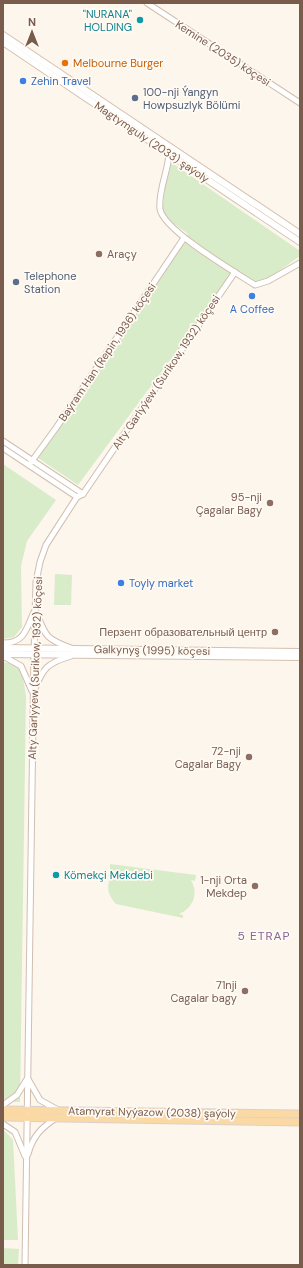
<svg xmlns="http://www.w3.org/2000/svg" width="303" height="1268" font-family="'DM Sans',sans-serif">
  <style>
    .green { fill: #d8ecc9 }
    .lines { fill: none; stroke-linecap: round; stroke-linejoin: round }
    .tertiary-casing { stroke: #d1beb0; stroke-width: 7 }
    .secondary-casing { stroke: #d6c0b0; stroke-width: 8 }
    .primary-casing { stroke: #dad1cd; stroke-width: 9 }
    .tertiary { stroke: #fff; stroke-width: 5 }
    .secondary { stroke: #fff; stroke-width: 6 }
    .primary { stroke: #fbd9a5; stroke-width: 7 }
    .culture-dot { fill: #0f9aa8; stroke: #fffaf3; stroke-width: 1.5 }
    .food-dot { fill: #e8710a; stroke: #fffaf3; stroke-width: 1.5 }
    .shop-dot { fill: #3f7fe0; stroke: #fffaf3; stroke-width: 1.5 }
    .service-dot { fill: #5c6f8a; stroke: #fffaf3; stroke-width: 1.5 }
    .education-dot { fill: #8d6e63; stroke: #fffaf3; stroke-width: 1.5 }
    .labels { text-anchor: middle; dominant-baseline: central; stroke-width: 3.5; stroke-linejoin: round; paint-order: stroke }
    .culture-label { font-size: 11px; fill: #0d838f; stroke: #fffaf3; text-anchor: end }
    .street-label { font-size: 11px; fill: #7a5c4d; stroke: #fffaf3 }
    .food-label { font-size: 11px; fill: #c56008; stroke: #fffaf3; text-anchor: start }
    .shop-label { font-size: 11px; fill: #366cbe; stroke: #fffaf3; text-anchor: start }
    .service-label { font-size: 11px; fill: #4e5e75; stroke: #fffaf3; text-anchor: start }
    .education-label { font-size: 11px; fill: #785e54; stroke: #fffaf3; text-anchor: end }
    .neighbourhood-label { font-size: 12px; letter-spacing: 1px; fill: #846695; stroke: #fffaf3 }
  </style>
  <rect width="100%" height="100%" fill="#fdf6ec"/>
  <g class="green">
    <path d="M168,160L300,251V256L261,284L235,272L78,485L35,456L188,234L162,215Z"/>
    <path d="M3,464L56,500L27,541L21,566L22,627L14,637L3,639Z"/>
    <path d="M55,574L72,575L71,605H54Z"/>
    <path d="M3,662L13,664L22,671L26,696L20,1102H3Z"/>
    <path d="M110,864L196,875L195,881L191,880C199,894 193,908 179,914L183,915V918L116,904C106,893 105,882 116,871L110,870Z"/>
    <path d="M3,1129L13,1140L18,1240H3Z"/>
    <path d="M3,1248L19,1249L18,1265H3Z"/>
  </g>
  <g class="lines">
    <defs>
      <g id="tertiary">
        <path d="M147,3L300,103"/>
        <path d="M171,152L169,154C168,172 158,191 160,209C163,230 235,272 255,285L268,281L300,263"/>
        <path d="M3,441L83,494"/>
        <path d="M3,448L77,497"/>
        <path d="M29,465L56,428L184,238"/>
        <path d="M36,612C46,637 46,639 71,648"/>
        <path d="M3,643C25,643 26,629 34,612"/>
        <path d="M3,656L21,666L32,691"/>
        <path d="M34,691C43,668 47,663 71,656"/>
        <path d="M28,1079L40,1100L58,1110"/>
        <path d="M3,1105L17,1095L27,1079"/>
        <path d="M3,1124L15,1132L25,1156"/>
        <path d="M28,1154C33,1136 41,1128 56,1118"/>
        <path d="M25,1265L34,654L36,582L40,562L46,545L55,531L77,497L83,494L235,272"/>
      </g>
      <g id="secondary">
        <path d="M3,35L300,234"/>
        <path d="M3,42L300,242"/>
        <path d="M3,648L300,652"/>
        <path d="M3,654L300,657"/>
      </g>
      <g id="primary">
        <path d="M3,1110L300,1114"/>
        <path d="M3,1117L300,1122"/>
      </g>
    </defs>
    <use href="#tertiary" class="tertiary-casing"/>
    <use href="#secondary" class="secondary-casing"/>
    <use href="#primary" class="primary-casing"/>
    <use href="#tertiary" class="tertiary"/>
    <use href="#secondary" class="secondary"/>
    <use href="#primary" class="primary"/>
  </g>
  <g class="culture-dot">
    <circle cx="140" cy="20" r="4"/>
    <circle cx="56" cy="875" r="4"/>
  </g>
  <circle class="food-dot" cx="65" cy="63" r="4"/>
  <g class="shop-dot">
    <circle cx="23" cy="81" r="4"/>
    <circle cx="252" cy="296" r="4"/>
    <circle cx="121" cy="583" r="4"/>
  </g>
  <g class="service-dot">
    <circle cx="135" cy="98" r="4"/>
    <circle cx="16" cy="282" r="4"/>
  </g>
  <g class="education-dot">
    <circle cx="99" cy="254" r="4"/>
    <circle cx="270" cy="503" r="4"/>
    <circle cx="275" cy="632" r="4"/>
    <circle cx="249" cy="757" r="4"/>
    <circle cx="255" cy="886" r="4"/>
    <circle cx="245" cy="991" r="4"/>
  </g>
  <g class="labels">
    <g class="culture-label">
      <text x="132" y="14">"NURANA"<tspan x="132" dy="13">HOLDING</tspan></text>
      <text x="64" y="875" text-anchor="start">Kömekçi Mekdebi</text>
    </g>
    <g class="street-label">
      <text transform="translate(223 53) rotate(33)">Kemine (2035) köçesi</text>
      <text transform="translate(152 142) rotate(34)">Magtymguly (2033) şaýoly</text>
      <text transform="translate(107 352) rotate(-56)">Baýram Han (Repin, 1936) köçesi</text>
      <text transform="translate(166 372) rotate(-56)">Alty Garlyýew (Surikow, 1932) köçesi</text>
      <text transform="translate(152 650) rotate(1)">Galkynyş (1995) köçesi</text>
      <text transform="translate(35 668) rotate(-88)">Alty Garlyýew (Surikow, 1932) köçesi</text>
      <text transform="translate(152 1112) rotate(1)">Atamyrat Nyýazow (2038) şaýoly</text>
    </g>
    <g class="food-label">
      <text x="73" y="63">Melbourne Burger</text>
    </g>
    <g class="shop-label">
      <text x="31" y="81">Zehin Travel</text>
      <text x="252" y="309" text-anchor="middle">A Coffee</text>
      <text x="129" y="583">Toyly market</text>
    </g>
    <g class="service-label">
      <text x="143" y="92">100-nji Ýangyn<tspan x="143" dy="13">Howpsuzlyk Bölümi</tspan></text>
      <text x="24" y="276">Telephone<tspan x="24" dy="13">Station</tspan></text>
    </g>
    <g class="education-label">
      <text x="107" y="254" text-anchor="start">Araçy</text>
      <text x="262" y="497">95-nji<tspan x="262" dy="13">Çagalar Bagy</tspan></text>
      <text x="267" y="632">Перзент образовательный центр</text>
      <text x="241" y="751">72-nji<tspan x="241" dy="13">Cagalar Bagy</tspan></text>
      <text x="247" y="880">1-nji Orta<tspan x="247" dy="13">Mekdep</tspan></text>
      <text x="237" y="985">71nji<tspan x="237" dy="13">Cagalar bagy</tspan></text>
    </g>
    <g class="neighbourhood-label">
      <text x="264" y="936">5 ETRAP</text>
    </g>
  </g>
  <rect width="303" height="1268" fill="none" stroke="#7a5c4d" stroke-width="8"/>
  <g transform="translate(32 32)" stroke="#fffaf3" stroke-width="3" paint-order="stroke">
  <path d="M0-3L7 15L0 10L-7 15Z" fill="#7a5c4d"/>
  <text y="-6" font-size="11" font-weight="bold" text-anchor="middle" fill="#7a5c4d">N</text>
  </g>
</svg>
